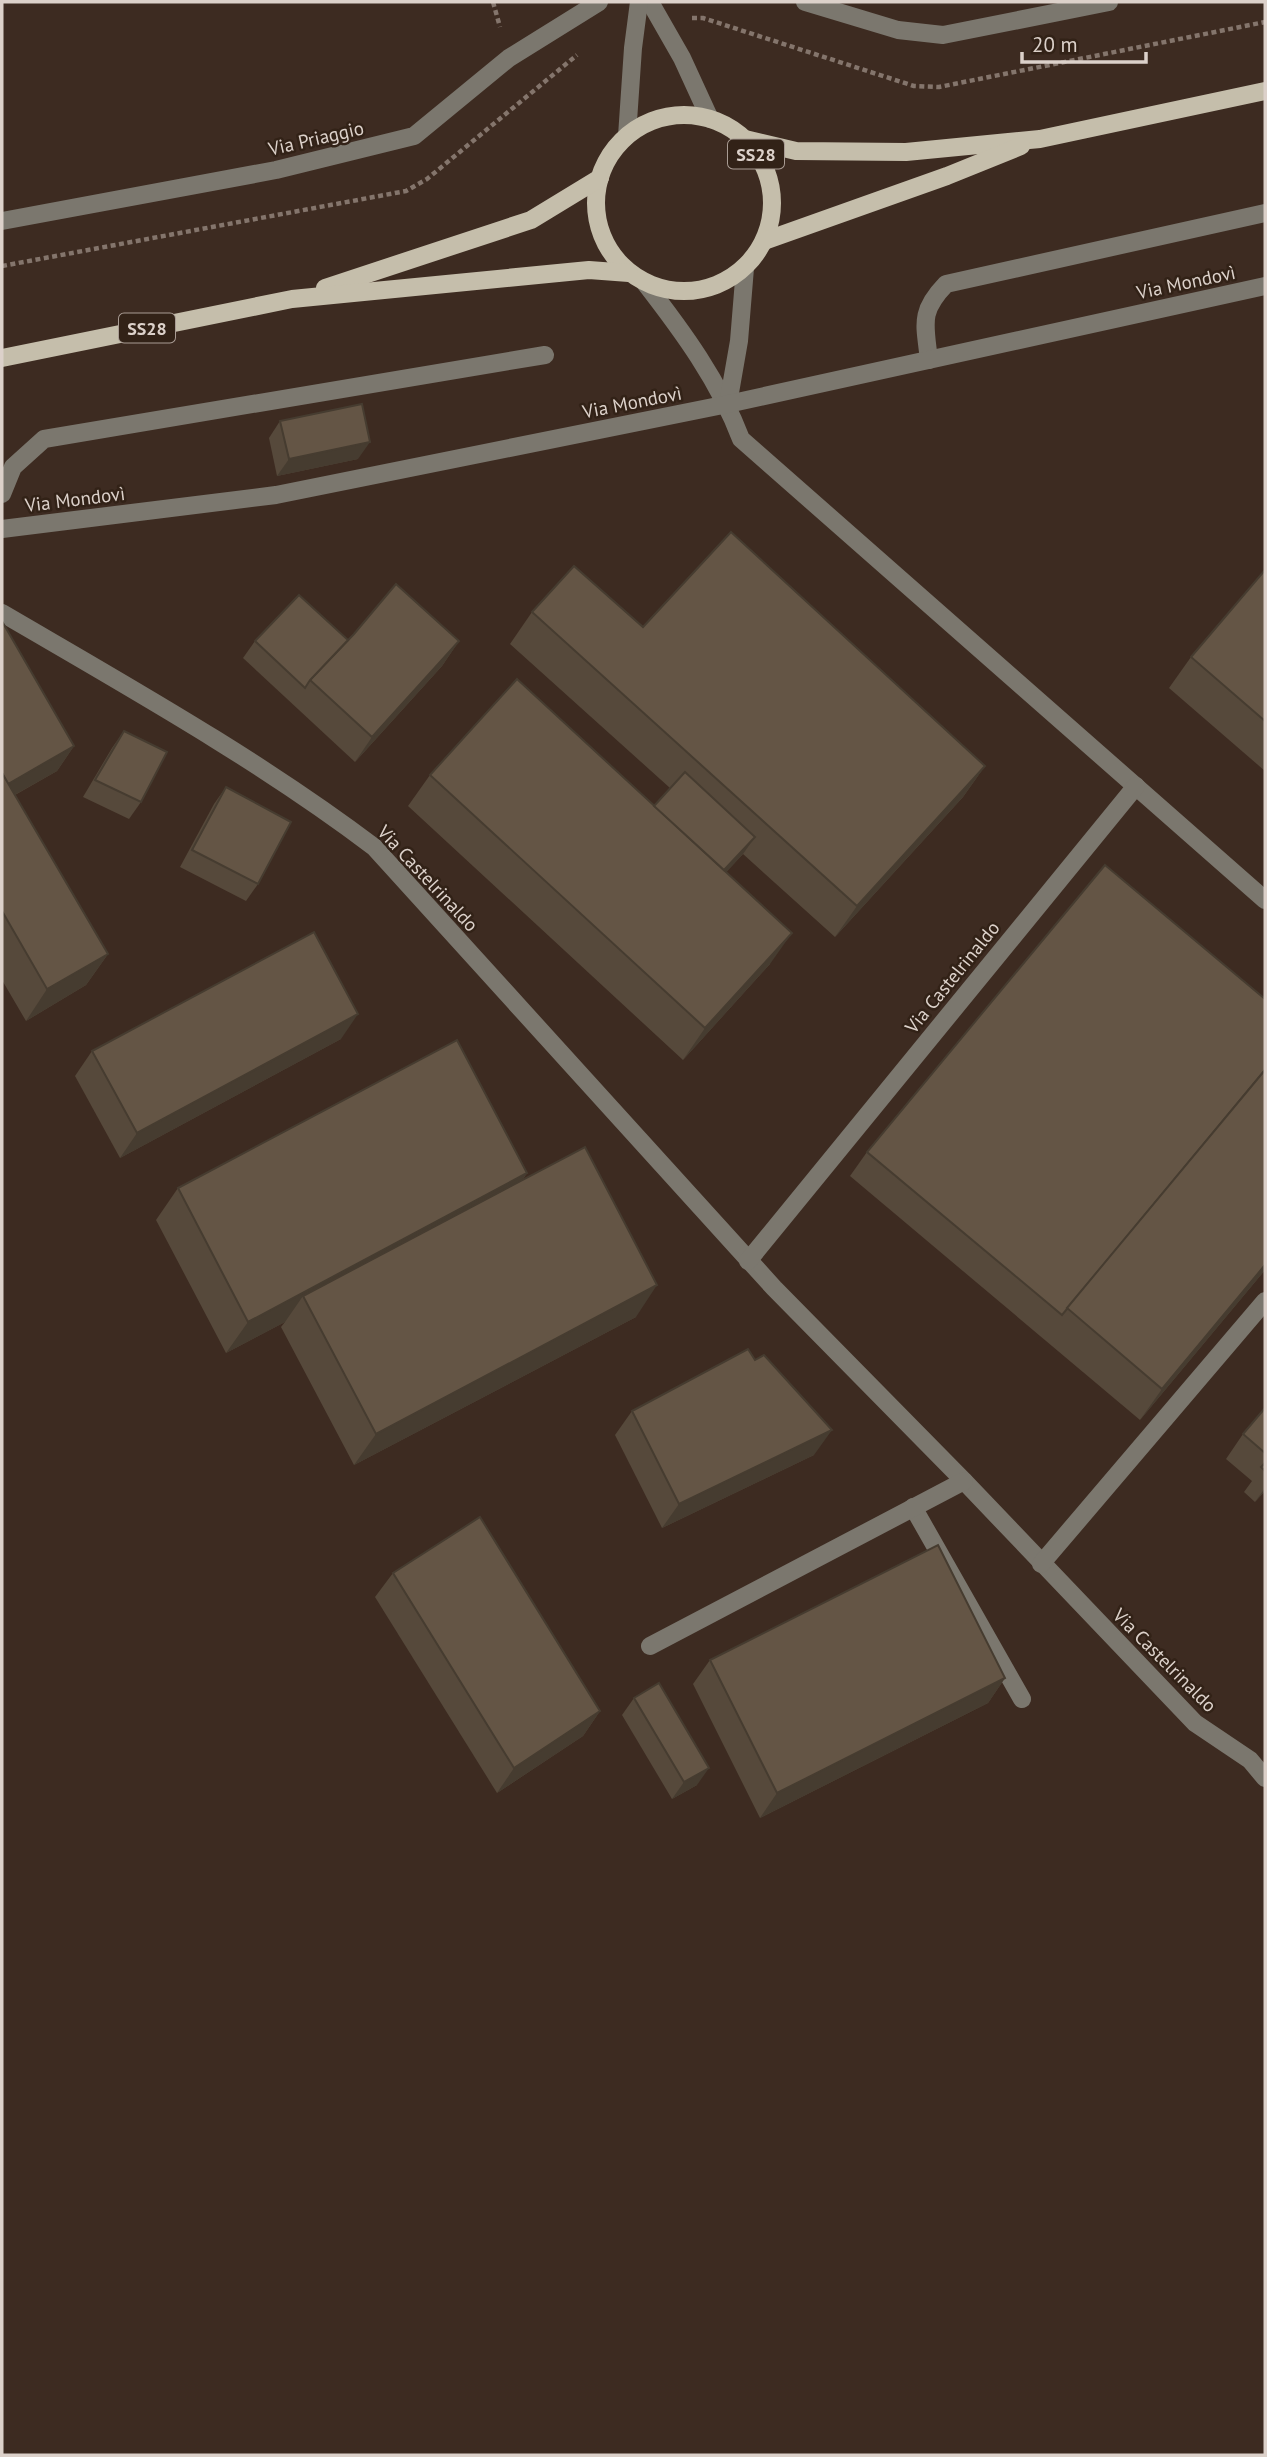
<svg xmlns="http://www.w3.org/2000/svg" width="1267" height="2457" font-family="'PT Sans',sans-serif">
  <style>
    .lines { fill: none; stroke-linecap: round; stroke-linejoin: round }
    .path { stroke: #84756c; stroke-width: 4.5; stroke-dasharray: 5 3.5; stroke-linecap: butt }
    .minor { stroke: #7b776e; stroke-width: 18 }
    .major { stroke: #c5beab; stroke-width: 18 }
    .wall { fill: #56493b }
    .shaded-wall { fill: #463c30 }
    .building { fill: #645545; stroke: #463c30; stroke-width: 2 }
    .labels { text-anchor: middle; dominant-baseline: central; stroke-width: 5; stroke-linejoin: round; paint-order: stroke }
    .shield { fill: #322217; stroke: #a99c94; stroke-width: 2 }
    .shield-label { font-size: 18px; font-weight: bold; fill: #dcd1ca }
    .street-label { font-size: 19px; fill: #dcd1ca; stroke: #322217 }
  </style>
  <rect width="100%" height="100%" fill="#3d2b21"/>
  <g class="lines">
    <g class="path">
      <path d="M493,2L500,27"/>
      <path d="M692,18H703L914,86L939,87L1265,22"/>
      <path d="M2,266L406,191L427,179L577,55"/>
    </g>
    <g class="minor">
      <path d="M650,2L682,58L710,119"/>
      <path d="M805,2L898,30L943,35L1109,2"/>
      <path d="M627,136L633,48L639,2"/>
      <path d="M2,221L276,170L414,136L509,58L599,2"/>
      <path d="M645,283C683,332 719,381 741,439L1265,900"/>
      <path d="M929,360C925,324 919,312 946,284L1265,213"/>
      <path d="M728,404L739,341L745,268"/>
      <path d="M2,494L13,467L44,439L545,355"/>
      <path d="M2,529L276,495L728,404L1265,286"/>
      <path d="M2,613C127,686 259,760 374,847L774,1288L964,1481L1195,1723L1250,1760L1265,1778"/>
      <path d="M748,1261L1136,786"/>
      <path d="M913,1507L1022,1699"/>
      <path d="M1041,1564L1265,1301"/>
      <path d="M650,1646L964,1481"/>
    </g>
    <g class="major">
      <circle cx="684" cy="203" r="88"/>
      <path d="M745,139L796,151L906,152L1040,139L1265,91"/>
      <path d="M764,241L947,176L1021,146"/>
      <path d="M325,288L531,220L600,178"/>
      <path d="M2,358L292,299L589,270L629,273"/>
    </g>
  </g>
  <g class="wall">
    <path d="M280,421L358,459L277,476L269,438Z"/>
    <path d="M1265,570V771L1169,688L1191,657Z"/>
    <path d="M532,612L643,627L985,766L963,797L835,937L743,854L726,872L770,964L683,1060L408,806L430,775L654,806L670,788L510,644Z"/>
    <path d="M2,624L74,746L57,771L15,795L108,954L86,985L26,1021L2,980Z"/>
    <path d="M348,640L459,641L442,666L355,762L243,658L255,641Z"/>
    <path d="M124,731L141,802L129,819L83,797L112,748Z"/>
    <path d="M226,787L258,884L246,901L180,867L214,804Z"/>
    <path d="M1265,999V1270L1140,1420L850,1176L867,1152Z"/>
    <path d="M341,1039L120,1158L75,1076L92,1051Z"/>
    <path d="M527,1173L522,1181L636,1317L354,1465L281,1327L285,1322L226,1353L156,1220L178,1188Z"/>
    <path d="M1265,1408V1492H1264L1255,1502L1244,1492L1252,1481L1226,1459L1243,1434Z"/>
    <path d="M632,1411L814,1455L662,1528L615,1435Z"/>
    <path d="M393,1573L600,1711L583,1736L497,1793L375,1597Z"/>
    <path d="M710,1660L1005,1678L988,1703L760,1818L693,1684Z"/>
    <path d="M634,1698L697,1785L672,1799L622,1715Z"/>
  </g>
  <g class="shaded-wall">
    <path d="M370,442L358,459L277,476L289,459Z"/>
    <path d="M459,641L442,666L355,762L372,737Z"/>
    <path d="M74,746L57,771L2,802L4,787Z"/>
    <path d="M985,766L963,797L835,937L857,906Z"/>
    <path d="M755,837L743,854L702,899L714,882Z"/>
    <path d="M792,933L770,964L683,1060L705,1028Z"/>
    <path d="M108,954L86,985L26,1021L47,989Z"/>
    <path d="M358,1014L341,1039L120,1158L137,1133Z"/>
    <path d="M527,1173L505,1205L303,1296L285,1322L226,1353L248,1322Z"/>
    <path d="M1265,1265V1270L1140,1420L1162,1389Z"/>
    <path d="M657,1285L636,1317L354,1465L376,1434Z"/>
    <path d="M832,1430L814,1455L662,1528L679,1504Z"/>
    <path d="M1265,1488L1264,1492L1255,1502Z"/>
    <path d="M1005,1678L988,1703L760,1818L777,1793Z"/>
    <path d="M600,1711L583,1736L497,1793L514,1768Z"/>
    <path d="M709,1768L697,1785L672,1799L684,1782Z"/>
  </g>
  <g class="building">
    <path d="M362,404L370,442L289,459L280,421Z"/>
    <path d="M731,532L985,766L857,906L532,612L574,566L643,627Z"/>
    <path d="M1265,570V721L1191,657Z"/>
    <path d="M396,584L459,641L372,737L310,680L354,634Z"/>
    <path d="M299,595L348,640L310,680L305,688L255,641Z"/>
    <path d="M3,623L74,746L8,784L2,773V624Z"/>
    <path d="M517,679L792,933L705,1028L430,775Z"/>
    <path d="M124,731L167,752L141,802L95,780Z"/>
    <path d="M685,772L755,837L724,870L654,806Z"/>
    <path d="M2,773L108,954L47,989L2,911Z"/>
    <path d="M226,787L291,822L258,884L192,850Z"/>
    <path d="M1105,865L1265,999V1070L1062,1315L867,1152Z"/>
    <path d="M314,932L358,1014L137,1133L92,1051Z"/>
    <path d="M457,1040L527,1173L248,1322L178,1188Z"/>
    <path d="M1265,1070V1265L1162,1389L1067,1308Z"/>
    <path d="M585,1147L657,1285L376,1434L303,1296Z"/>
    <path d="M748,1349L755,1360L764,1355L832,1430L679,1504L632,1411Z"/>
    <path d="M1265,1408V1453L1243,1434Z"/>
    <path d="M1265,1463V1471L1261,1467Z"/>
    <path d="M480,1517L600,1711L514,1768L393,1573Z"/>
    <path d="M938,1545L1005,1678L777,1793L710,1660Z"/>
    <path d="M659,1683L709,1768L684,1782L634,1698Z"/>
  </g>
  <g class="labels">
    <g class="shield">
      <rect x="728" y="139.5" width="56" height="29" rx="5"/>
      <rect x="119" y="313.5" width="56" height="29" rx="5"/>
    </g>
    <g class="shield-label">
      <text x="756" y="154">SS28</text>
      <text x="147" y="328">SS28</text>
    </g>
    <g class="street-label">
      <text transform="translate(316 138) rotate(-13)">Via Priaggio</text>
      <text transform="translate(1186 282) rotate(-12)">Via Mondovì</text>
      <text transform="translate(632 402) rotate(-11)">Via Mondovì</text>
      <text transform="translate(75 499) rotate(-7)">Via Mondovì</text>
      <text transform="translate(428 878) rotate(47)">Via Castelrinaldo</text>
      <text transform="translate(952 977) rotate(-51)">Via Castelrinaldo</text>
      <text transform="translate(1165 1660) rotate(45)">Via Castelrinaldo</text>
    </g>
  </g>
  <rect width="1267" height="2457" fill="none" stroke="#dcd1ca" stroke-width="7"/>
  <path d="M1022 52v10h124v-10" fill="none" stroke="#dcd1ca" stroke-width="3.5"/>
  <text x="1032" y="52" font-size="21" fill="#dcd1ca" stroke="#322217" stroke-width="5" paint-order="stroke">20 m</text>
</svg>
